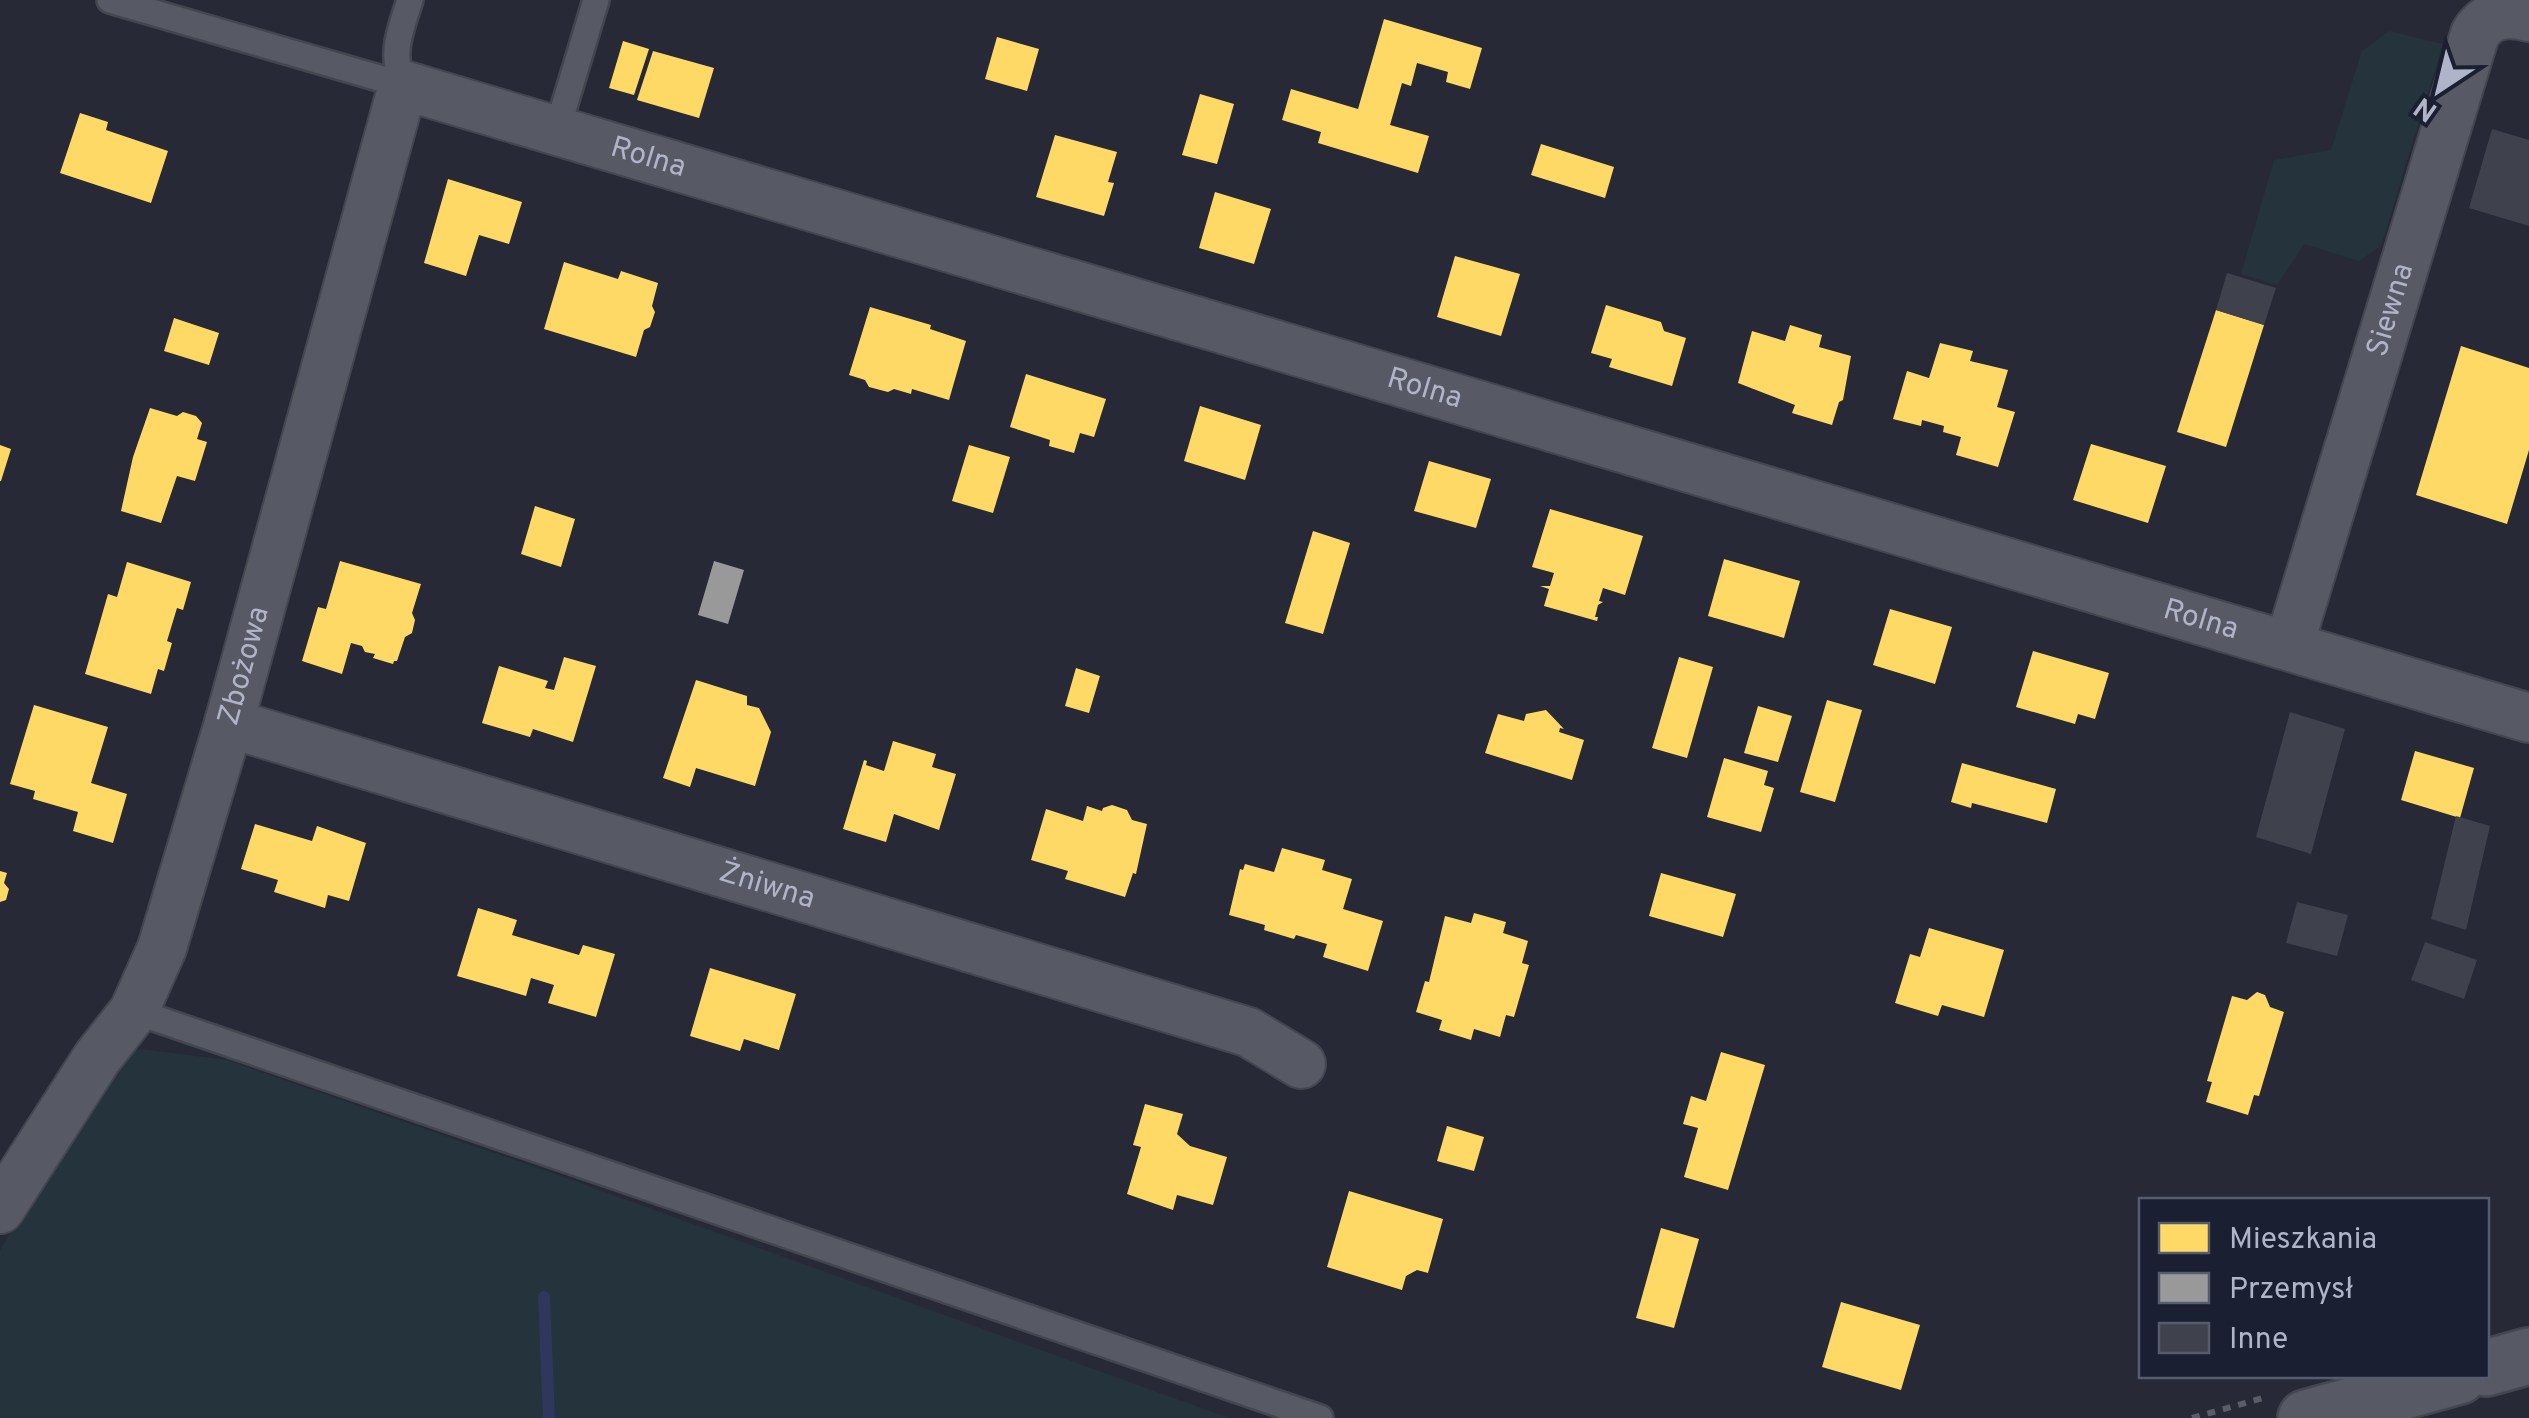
<svg xmlns="http://www.w3.org/2000/svg" width="2529" height="1418" font-family="Overpass,sans-serif">
  <style>
    .green { fill: #24333c }
    .homes { fill: #ffd966 }
    .industry { fill: #999 }
    .lines { fill: none; stroke-linecap: round; stroke-linejoin: round }
    .stream { stroke: #2f385c; stroke-width: 12 }
    .building { fill: #3f414c }
    .service-casing { stroke: #43464f; stroke-width: 30 }
    .minor-casing { stroke: #43464f; stroke-width: 52 }
    .tertiary-casing { stroke: #43464f; stroke-width: 60 }
    .path { stroke: #595d66; stroke-width: 6; stroke-dasharray: 8 8; stroke-linecap: butt }
    .service { stroke: #575964; stroke-width: 25 }
    .minor { stroke: #575964; stroke-width: 48 }
    .tertiary { stroke: #575964; stroke-width: 55 }
    .labels { text-anchor: middle; dominant-baseline: central; stroke-width: 10; stroke-linejoin: round; paint-order: stroke }
    .street-label { font-size: 30px; fill: #b0b4c8; stroke: #1a1f31 }
  </style>
  <rect width="100%" height="100%" fill="#272a36"/>
  <g class="green">
    <path d="M2389,31L2443,44L2381,246L2359,261L2304,244L2277,285L2241,274L2274,160L2331,150L2362,51Z"/>
    <path d="M118,1046L227,1060L552,1173L1229,1418H0V1251Z"/>
  </g>
  <g class="homes">
    <path d="M1384,19L1482,48L1470,89L1446,82L1448,72L1417,63L1411,86L1402,83L1390,125L1429,136L1418,173L1318,143L1321,132L1282,120L1291,89L1358,109Z"/>
    <path d="M997,37L1039,49L1027,91L985,79Z"/>
    <path d="M623,41L649,49L634,95L609,88Z"/>
    <path d="M653,51L714,68L699,118L637,100Z"/>
    <path d="M1200,94L1234,104L1217,164L1182,155Z"/>
    <path d="M80,113L108,122L106,130L168,151L151,203L60,173Z"/>
    <path d="M1055,135L1117,152L1108,182L1114,183L1104,216L1036,197Z"/>
    <path d="M1541,144L1614,167L1605,198L1531,175Z"/>
    <path d="M448,179L522,202L509,244L479,235L466,276L424,263Z"/>
    <path d="M1215,192L1271,209L1254,264L1199,248Z"/>
    <path d="M1455,256L1520,274L1501,336L1437,317Z"/>
    <path d="M564,262L618,279L621,271L658,283L652,306L655,312L650,327L644,330L636,357L544,329Z"/>
    <path d="M1606,305L1661,322L1664,331L1686,338L1672,386L1609,367L1612,359L1591,353Z"/>
    <path d="M870,307L931,325L930,329L966,341L949,400L912,389L911,394L894,389L888,392L869,387L865,380L849,375Z"/>
    <path d="M2216,310L2264,325L2226,447L2177,432Z"/>
    <path d="M174,318L219,333L209,365L164,351Z"/>
    <path d="M1790,325L1822,335L1819,347L1851,356L1843,400L1839,402L1832,425L1792,413L1795,405L1738,383L1752,331L1785,341Z"/>
    <path d="M1940,343L1973,351L1970,361L2008,370L1997,407L2015,412L1998,467L1956,455L1961,437L1943,432L1944,426L1922,420L1921,426L1893,419L1907,371L1929,378Z"/>
    <path d="M2461,346L2529,368V450L2507,524L2416,495Z"/>
    <path d="M1026,374L1106,399L1094,437L1080,433L1074,453L1049,446L1050,440L1010,427Z"/>
    <path d="M1200,406L1261,425L1245,480L1184,461Z"/>
    <path d="M150,408L177,416L183,412L196,416L202,423L197,439L207,442L195,481L177,476L161,523L121,511L133,457Z"/>
    <path d="M2091,444L2166,466L2148,523L2073,500Z"/>
    <path d="M0,445L11,449L1,481H0Z"/>
    <path d="M969,445L1010,457L993,513L952,501Z"/>
    <path d="M1429,461L1491,479L1476,528L1414,511Z"/>
    <path d="M535,506L575,519L561,567L521,554Z"/>
    <path d="M1550,509L1643,536L1625,595L1603,588L1599,601L1603,602L1598,605L1595,617H1598L1597,621L1544,606L1549,589L1540,586H1550L1554,573L1532,567Z"/>
    <path d="M1313,531L1350,543L1323,634L1285,623Z"/>
    <path d="M1724,559L1800,581L1784,638L1708,616Z"/>
    <path d="M340,561L421,584L412,613L415,620L412,633L405,637L397,661H394L393,664L373,658L375,654L365,652L362,646L351,643L342,674L302,661L318,607L326,609Z"/>
    <path d="M127,562L191,582L183,610L177,608L167,641L172,643L164,671L158,669L151,694L85,674L108,594L117,597Z"/>
    <path d="M1890,609L1952,627L1935,684L1873,665Z"/>
    <path d="M2033,651L2109,673L2095,719L2078,714L2075,724L2016,707Z"/>
    <path d="M564,657L596,666L573,742L533,729L530,737L482,723L499,666L548,681L545,688L554,690Z"/>
    <path d="M1679,657L1713,667L1687,758L1652,748Z"/>
    <path d="M1076,668L1100,676L1089,713L1065,706Z"/>
    <path d="M696,680L747,696V705L759,708L771,732L755,786L696,768L690,787L663,778Z"/>
    <path d="M1827,700L1862,710L1835,802L1800,792Z"/>
    <path d="M34,705L108,727L91,783L127,794L113,843L73,831L78,812L33,799L35,791L10,784Z"/>
    <path d="M1758,706L1792,716L1778,762L1744,753Z"/>
    <path d="M1546,710L1564,729L1560,728L1559,732L1584,740L1572,780L1485,753L1498,714L1524,721L1526,714Z"/>
    <path d="M893,741L936,754L932,767L956,774L939,830L894,814L886,842L843,829L864,760L867,761L866,765L884,771Z"/>
    <path d="M2415,751L2474,768L2460,818L2401,800Z"/>
    <path d="M1724,758L1768,771L1764,785L1774,788L1761,832L1707,817Z"/>
    <path d="M1962,763L2056,789L2047,823L1972,803L1971,808L1951,802Z"/>
    <path d="M1112,805L1127,810L1132,820L1147,824L1136,874L1133,873L1125,897L1065,879L1068,871L1031,860L1046,809L1083,821L1087,806L1102,811L1103,808Z"/>
    <path d="M255,824L312,841L317,826L366,843L349,901L328,895L325,908L274,892L278,880L241,869Z"/>
    <path d="M1282,848L1325,860L1322,870L1352,879L1343,909L1383,921L1368,971L1323,957L1327,944L1296,935L1294,939L1264,930L1265,925L1229,915L1240,869L1243,870L1245,864L1274,872Z"/>
    <path d="M0,871L7,873L4,883L9,889L6,900L0,902Z"/>
    <path d="M1661,873L1736,894L1723,937L1649,916Z"/>
    <path d="M478,908L517,920L512,935L579,955L583,945L615,954L596,1017L548,1003L554,985L531,978L526,996L457,976Z"/>
    <path d="M1474,913L1506,922L1503,933L1528,941L1522,963L1529,965L1514,1017L1506,1015L1500,1037L1474,1029L1471,1040L1439,1030L1442,1020L1416,1012L1425,981L1429,982L1445,916L1471,923Z"/>
    <path d="M1929,928L2004,950L1984,1017L1942,1005L1938,1016L1895,1003L1910,954L1920,957Z"/>
    <path d="M710,968L796,994L779,1050L744,1039L740,1051L690,1036Z"/>
    <path d="M2257,992L2265,995L2270,1007L2284,1012L2259,1096L2254,1095L2248,1115L2206,1102L2212,1082L2207,1081L2232,996L2247,1000Z"/>
    <path d="M1721,1052L1765,1065L1728,1190L1684,1177L1698,1128L1683,1124L1691,1096L1706,1101Z"/>
    <path d="M1145,1104L1183,1114L1177,1134L1190,1146L1227,1157L1213,1205L1177,1195L1173,1210L1127,1194L1141,1147L1133,1145Z"/>
    <path d="M1447,1126L1484,1137L1474,1171L1437,1161Z"/>
    <path d="M1349,1191L1443,1219L1428,1273L1417,1270L1406,1276L1402,1290L1327,1267Z"/>
    <path d="M1661,1228L1699,1239L1674,1328L1636,1318Z"/>
    <path d="M1841,1302L1920,1325L1901,1390L1822,1367Z"/>
  </g>
  <path class="industry" d="M714,561L744,570L728,624L698,615Z"/>
  <g class="lines">
    <path class="stream" d="M544,1297L549,1418"/>
  </g>
  <g class="building">
    <path d="M2492,129L2529,140V226L2469,208Z"/>
    <path d="M2227,273L2276,288L2264,325L2216,310Z"/>
    <path d="M2290,712L2345,729L2311,854L2256,837Z"/>
    <path d="M2456,816L2490,826L2466,930L2431,919Z"/>
    <path d="M2297,902L2348,915L2337,956L2286,943Z"/>
    <path d="M2425,942L2477,960L2464,999L2411,980Z"/>
  </g>
  <g class="lines">
    <defs>
      <g id="service">
        <path d="M110,0L403,85"/>
        <path d="M403,85C390,54 400,31 410,0"/>
        <path d="M557,130L596,0"/>
        <path d="M134,1011L1320,1418"/>
      </g>
      <g id="minor">
        <path id="s1" d="M2289,645L2475,34C2487,14 2507,11 2529,17"/>
        <path id="s2" d="M229,723L1248,1032L1301,1064"/>
        <path id="s3" d="M0,1209L97,1058L134,1011L162,948L229,723L403,85L2529,718"/>
      </g>
      <g id="tertiary">
        <path d="M2486,1368L2529,1356"/>
        <path d="M2306,1418L2459,1376"/>
      </g>
    </defs>
    <use href="#service" class="service-casing"/>
    <use href="#minor" class="minor-casing"/>
    <use href="#tertiary" class="tertiary-casing"/>
    <path class="path" d="M2192,1418L2263,1398"/>
    <use href="#service" class="service"/>
    <use href="#minor" class="minor"/>
    <use href="#tertiary" class="tertiary"/>
  </g>
  <g class="labels">
    <g class="street-label">
      <text stroke="none"><textPath href="#s3" startOffset="1460">Rolna</textPath></text>
      <text stroke="none"><textPath href="#s1" startOffset="350">Siewna</textPath></text>
      <text stroke="none"><textPath href="#s3" startOffset="2270">Rolna</textPath></text>
      <text stroke="none"><textPath href="#s3" startOffset="3080">Rolna</textPath></text>
      <text stroke="none"><textPath href="#s3" startOffset="602">Zbożowa</textPath></text>
      <text stroke="none"><textPath href="#s2" startOffset="562">Żniwna</textPath></text>
    </g>
  </g>
  <rect x="2139" y="1198" width="350" height="180" fill="#1a1f31" stroke="#565b6d" stroke-width="2.5"/>
  <rect x="2159" y="1223" width="50" height="30" fill="#ffd966" stroke="#565b6d" stroke-width="2.5"/>
  <text x="2229" y="1248" font-size="30" fill="#b0b4c8">Mieszkania</text>
  <rect x="2159" y="1273" width="50" height="30" fill="#999999" stroke="#565b6d" stroke-width="2.5"/>
  <text x="2229" y="1298" font-size="30" fill="#b0b4c8">Przemysł</text>
  <rect x="2159" y="1323" width="50" height="30" fill="#3f414c" stroke="#565b6d" stroke-width="2.5"/>
  <text x="2229" y="1348" font-size="30" fill="#b0b4c8">Inne</text>
  <g transform="translate(2439 90) rotate(215)" stroke="#1a1f31" stroke-width="8" paint-order="stroke">
  <path d="M0-8L18 38L0 25L-18 38Z" fill="#b0b4c8"/>
  <text y="-15" font-size="28" font-weight="bold" text-anchor="middle" fill="#b0b4c8">N</text>
  </g>
</svg>
